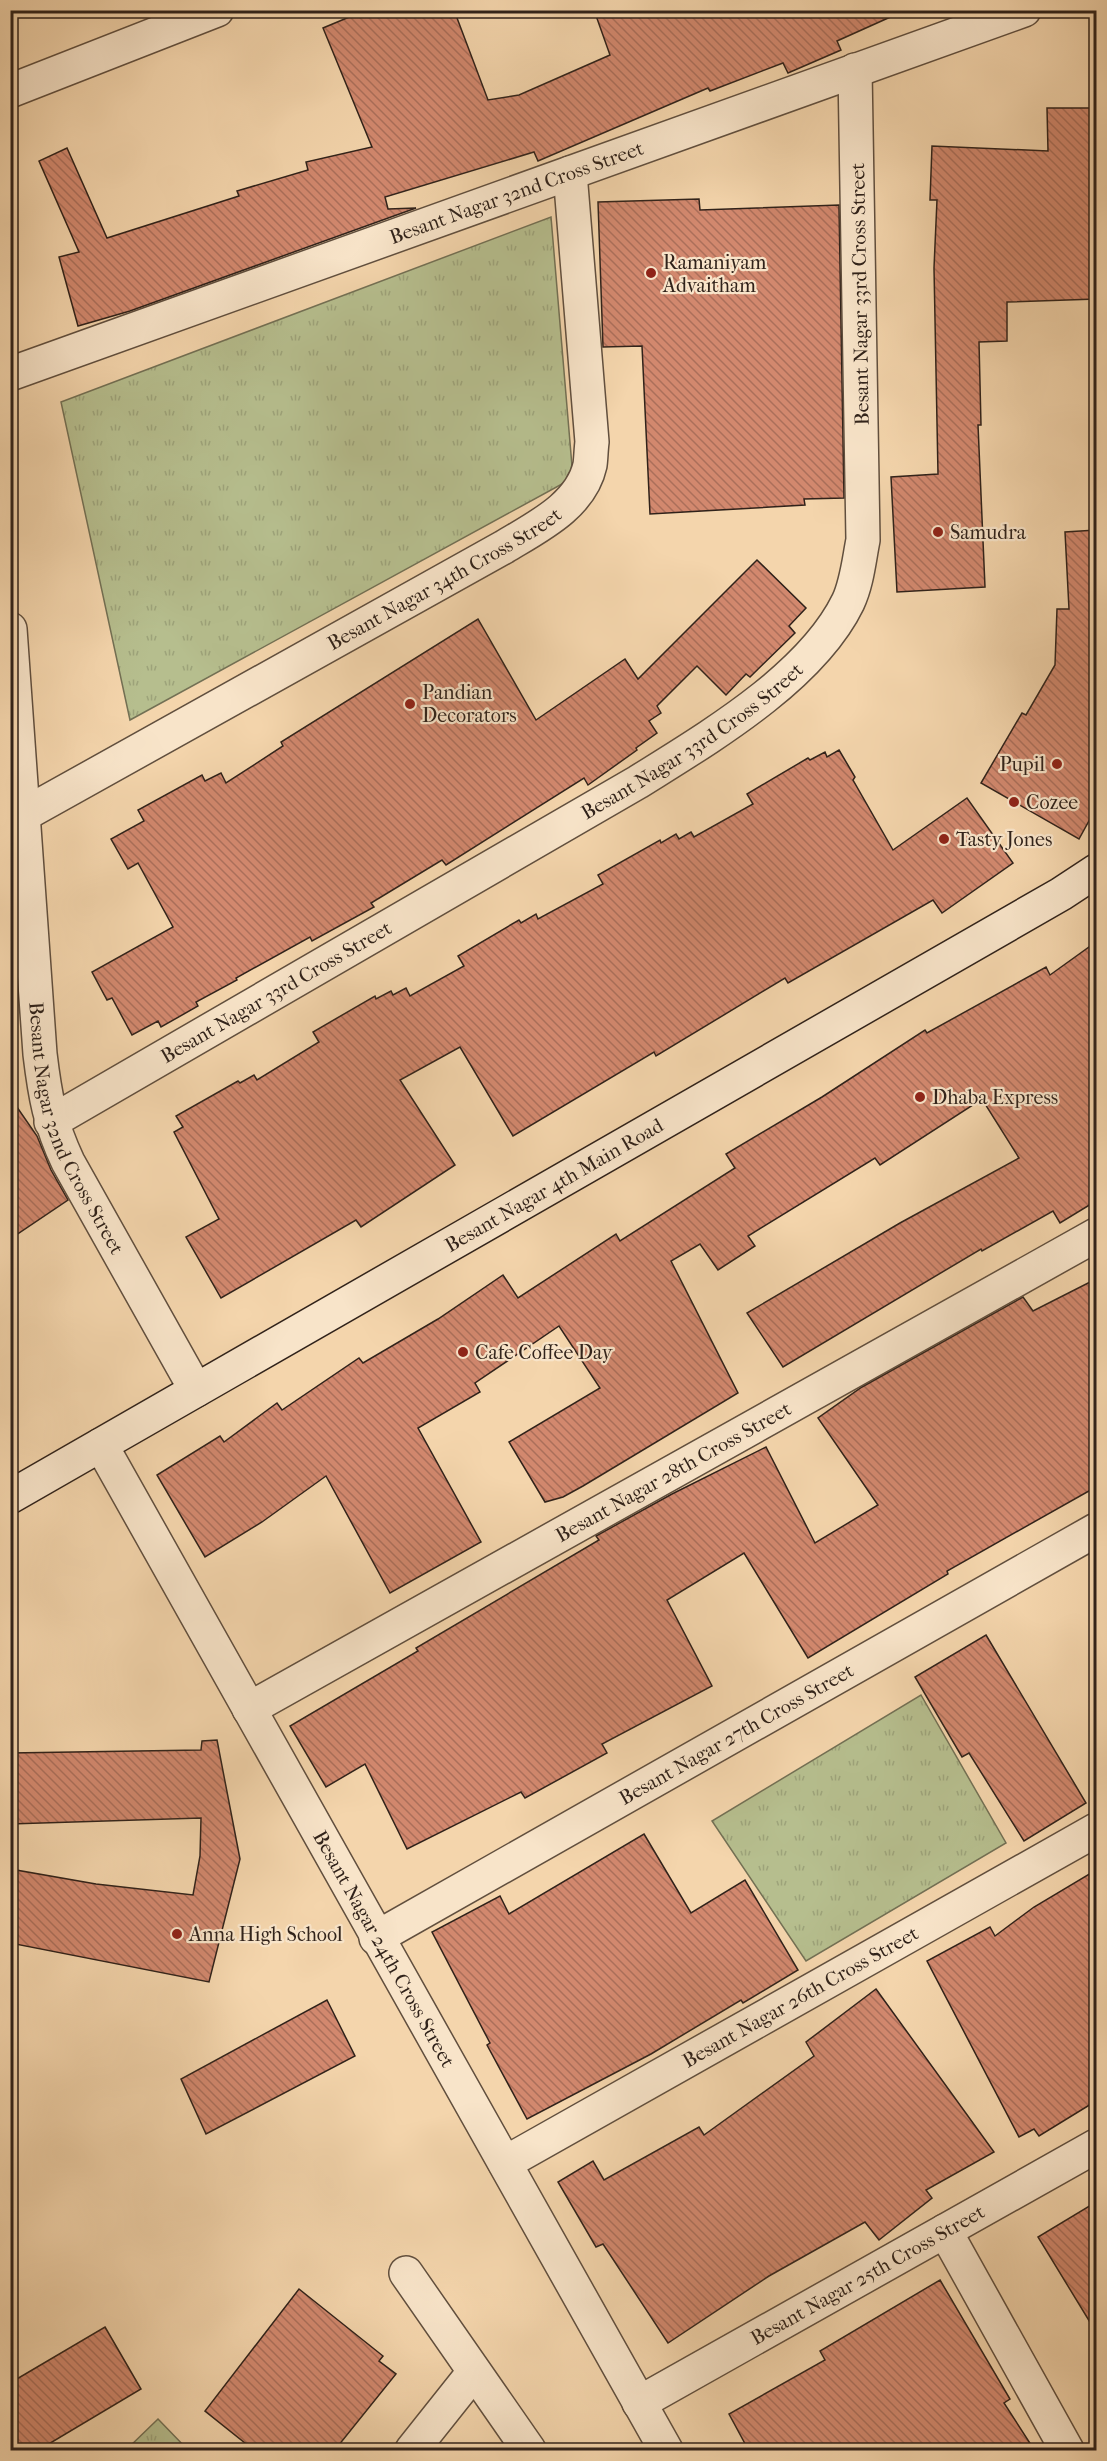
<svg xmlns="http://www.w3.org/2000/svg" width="1107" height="2461" font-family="'IM FELL French Canon',serif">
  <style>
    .park { fill: url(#park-tufts); stroke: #737054; stroke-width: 1.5 }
    .building { fill: url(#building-back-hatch); stroke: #30221a; stroke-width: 1.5 }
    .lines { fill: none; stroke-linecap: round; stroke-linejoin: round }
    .street-casing { stroke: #614f3e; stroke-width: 36 }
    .secondary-casing { stroke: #30221a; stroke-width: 36 }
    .street { stroke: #f8e4c9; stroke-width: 33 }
    .secondary { stroke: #f8e4c9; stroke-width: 33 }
    .poi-dot { fill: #8f2418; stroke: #f8e4c9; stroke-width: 2 }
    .labels { text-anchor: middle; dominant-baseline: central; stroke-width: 4.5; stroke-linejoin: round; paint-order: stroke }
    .street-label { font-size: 20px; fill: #30221a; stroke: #f8e4c9 }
    .poi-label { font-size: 20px; fill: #30221a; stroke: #f8e4c9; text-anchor: start }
  </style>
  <defs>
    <pattern id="park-tufts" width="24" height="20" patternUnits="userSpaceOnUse" patternTransform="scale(1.5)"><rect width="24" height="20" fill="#b6be8e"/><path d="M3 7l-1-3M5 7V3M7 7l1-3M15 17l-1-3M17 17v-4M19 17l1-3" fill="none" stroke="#9da37a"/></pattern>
    <pattern id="building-back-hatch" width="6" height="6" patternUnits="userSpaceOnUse" patternTransform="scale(1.5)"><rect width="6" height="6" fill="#d2886e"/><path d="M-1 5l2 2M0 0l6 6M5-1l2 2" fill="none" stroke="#ab6f5a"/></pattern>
  </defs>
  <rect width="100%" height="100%" fill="#f4d5ac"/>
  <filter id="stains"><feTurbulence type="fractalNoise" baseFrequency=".00333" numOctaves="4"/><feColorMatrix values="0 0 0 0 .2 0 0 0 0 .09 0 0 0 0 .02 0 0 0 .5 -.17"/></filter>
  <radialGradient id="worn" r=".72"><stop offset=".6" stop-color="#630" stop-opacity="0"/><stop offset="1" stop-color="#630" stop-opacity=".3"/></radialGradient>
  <g class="park">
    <path d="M551,217L573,478L130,720L61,402Z"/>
    <path d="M921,1695L1006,1843L806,1961L712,1821Z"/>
    <path d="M158,2419L188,2450H126Z"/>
  </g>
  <g class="building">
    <path d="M366,10H454L488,100L519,95L610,55L594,10H906L837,41L841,50L788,73L783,63L710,91L708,88L538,161L534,152L385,197L388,209L416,208L130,311L78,326L59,257L79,252L39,161L67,148L107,238L239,196L237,191L308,170L306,162L372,147L323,28Z"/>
    <path d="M1047,108H1096V299L1007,302V341L979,342L981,425H978L985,587L897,592L891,477L938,474L934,268L937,200H930L932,146L1048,151Z"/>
    <path d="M699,199L700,210L839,205L844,498L804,499L805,505L650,514L642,346L603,347L598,202Z"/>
    <path d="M1096,530V808L1079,839L981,783L1022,713L1026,715L1055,665L1057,609H1069L1065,532Z"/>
    <path d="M757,560L806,608L789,626L795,633L750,677L746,674L726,695L697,666L657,706L661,713L649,721L657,733L636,748L637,750L588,785L584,778L446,865L442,860L371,903L374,907L312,941L310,937L236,978L237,980L196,1002L198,1006L161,1027L158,1021L132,1035L112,998L107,1000L92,972L173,927L138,863L128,869L111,839L144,821L138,810L202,775L205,781L221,773L226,783L283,746L281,742L478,619L536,720L625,659L638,679Z"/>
    <path d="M839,750L855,777L853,780L893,850L967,798L1013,863L942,913L933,900L788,983L785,978L656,1056L654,1052L513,1136L460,1047L400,1080L455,1165L361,1227L356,1220L221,1298L186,1237L219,1219L174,1132L183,1127L176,1116L238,1081L240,1083L254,1075L257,1080L319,1042L313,1032L375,996L376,999L391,991L393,995L406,988L410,996L464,966L458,956L519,920L521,923L536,914L538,919L603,884L598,875L660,840L661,843L676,834L679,839L691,832L694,837L753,804L747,794L808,758L810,760L825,752L827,757Z"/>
    <path d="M1096,942V1201L1060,1223L1053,1211L982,1251L981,1249L783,1367L747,1313L900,1223L1019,1158L982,1099L880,1165L875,1158L748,1236L755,1246L718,1270L700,1244L671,1261L738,1393L583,1486L563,1497L545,1502L509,1442L600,1388L559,1326L475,1383L480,1392L418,1428L481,1542L390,1593L326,1476L262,1522L205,1557L157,1475L220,1436L224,1442L277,1403L282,1410L359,1358L363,1363L438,1319L503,1275L518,1298L616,1234L620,1241L735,1168L726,1154L822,1097L925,1030L927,1033L1046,967L1050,975Z"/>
    <path d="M10,1097L37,1136L51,1170L68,1200L10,1239Z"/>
    <path d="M1096,1279V1487L947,1571L948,1574L808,1658L744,1553L667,1600L712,1686L602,1744L607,1753L525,1798L521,1792L407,1849L365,1764L326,1787L290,1726L418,1651L416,1648L599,1540L596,1536L672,1494L766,1447L815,1543L878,1505L818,1418L862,1387L1023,1297L1033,1311Z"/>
    <path d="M986,1635L1086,1803L1024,1841L969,1753L962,1757L915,1677Z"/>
    <path d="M217,1740L240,1859L209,1982L10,1943V1869L96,1884L193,1895L200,1856L201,1818L10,1824V1753L201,1750L202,1741Z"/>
    <path d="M644,1834L691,1913L745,1880L798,1970L743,2003L741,2000L651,2054L527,2119L487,2045L490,2043L432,1932L500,1896L509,1914Z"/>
    <path d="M1096,1870V2101L1039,2136L1034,2129L1019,2137L927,1961L990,1927L995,1936L1034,1907Z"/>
    <path d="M876,1989L994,2152L926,2190L932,2198L879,2240L865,2222L769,2276L668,2343L603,2244L596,2247L558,2182L593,2161L604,2180L699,2127L704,2135L814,2056L806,2042Z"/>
    <path d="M327,2000L355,2056L206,2134L181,2079Z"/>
    <path d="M1096,2202V2332L1038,2237Z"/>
    <path d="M940,2280L1010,2399L1004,2403L1035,2451H749L729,2414L825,2360L820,2351Z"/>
    <path d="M299,2289L383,2356L379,2361L396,2374L334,2451H255L205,2411Z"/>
    <path d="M105,2327L141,2389L37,2451H10V2383Z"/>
  </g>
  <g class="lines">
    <defs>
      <g id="street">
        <path d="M10,91L217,10"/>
        <path id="s1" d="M10,374L1024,10"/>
        <path id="s2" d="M10,629L40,1054C45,1096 50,1124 68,1162L196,1390"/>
        <path id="s3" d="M23,815L504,547C537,527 581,506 590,465C591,458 591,449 592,442L570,173"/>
        <path id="s4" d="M51,1122L638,782C708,738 811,678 848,602C857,583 859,560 863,540L855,70"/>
        <path id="s5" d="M101,1445L666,2450"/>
        <path id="s6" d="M249,1709L1096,1235"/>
        <path id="s7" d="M376,1938L1096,1530"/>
        <path id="s8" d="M505,2163L1096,1830"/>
        <path d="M945,2231L1067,2450"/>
        <path d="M406,2273L529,2450"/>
        <path id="s9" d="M639,2403L1096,2146"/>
        <path d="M412,2450L474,2372"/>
      </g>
      <g id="secondary">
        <path id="s10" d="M10,1497L1061,894L1096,871"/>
      </g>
    </defs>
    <use href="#street" class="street-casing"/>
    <use href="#secondary" class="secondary-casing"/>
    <use href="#street" class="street"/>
    <use href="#secondary" class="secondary"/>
  </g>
  <g class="poi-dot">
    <circle cx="651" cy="273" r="6"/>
    <circle cx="938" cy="532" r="6"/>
    <circle cx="410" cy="704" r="6"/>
    <circle cx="1057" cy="764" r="6"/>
    <circle cx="1014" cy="802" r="6"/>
    <circle cx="944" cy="839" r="6"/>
    <circle cx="920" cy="1097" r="6"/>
    <circle cx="463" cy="1352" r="6"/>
    <circle cx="177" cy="1934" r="6"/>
  </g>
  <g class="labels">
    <g class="street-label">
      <text stroke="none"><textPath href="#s1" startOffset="538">Besant Nagar 32nd Cross Street</textPath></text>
      <text transform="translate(860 294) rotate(-91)">Besant Nagar 33rd Cross Street</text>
      <text stroke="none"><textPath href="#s3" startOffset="483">Besant Nagar 34th Cross Street</textPath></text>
      <text stroke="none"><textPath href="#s4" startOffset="746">Besant Nagar 33rd Cross Street</textPath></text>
      <text stroke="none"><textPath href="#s4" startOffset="260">Besant Nagar 33rd Cross Street</textPath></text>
      <text stroke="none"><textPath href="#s2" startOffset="508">Besant Nagar 32nd Cross Street</textPath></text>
      <text stroke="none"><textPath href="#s10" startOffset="627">Besant Nagar 4th Main Road</textPath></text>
      <text stroke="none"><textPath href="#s6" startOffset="486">Besant Nagar 28th Cross Street</textPath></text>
      <text stroke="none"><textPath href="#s7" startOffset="414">Besant Nagar 27th Cross Street</textPath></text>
      <text stroke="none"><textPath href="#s5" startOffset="578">Besant Nagar 24th Cross Street</textPath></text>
      <text stroke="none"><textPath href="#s8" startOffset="339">Besant Nagar 26th Cross Street</textPath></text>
      <text stroke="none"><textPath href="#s9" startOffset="262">Besant Nagar 25th Cross Street</textPath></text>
    </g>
    <g class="poi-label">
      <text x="663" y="262">Ramaniyam<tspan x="663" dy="23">Advaitham</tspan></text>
      <text x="950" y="532">Samudra</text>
      <text x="422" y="692">Pandian<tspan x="422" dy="23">Decorators</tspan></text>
      <text x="1045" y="764" text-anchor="end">Pupil</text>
      <text x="1026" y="802">Cozee</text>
      <text x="956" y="839">Tasty Jones</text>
      <text x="932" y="1097">Dhaba Express</text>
      <text x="475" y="1352">Cafe Coffee Day</text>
      <text x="189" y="1934">Anna High School</text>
    </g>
  </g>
  <rect width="1107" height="2461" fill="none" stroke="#f4d5ac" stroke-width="36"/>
  <rect x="12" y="12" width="1083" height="2437" fill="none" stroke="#30221a" stroke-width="3"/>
  <rect x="18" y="18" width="1071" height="2425" fill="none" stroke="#30221a" stroke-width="1.5"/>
  <rect width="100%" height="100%" filter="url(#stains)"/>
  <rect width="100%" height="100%" fill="url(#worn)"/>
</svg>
